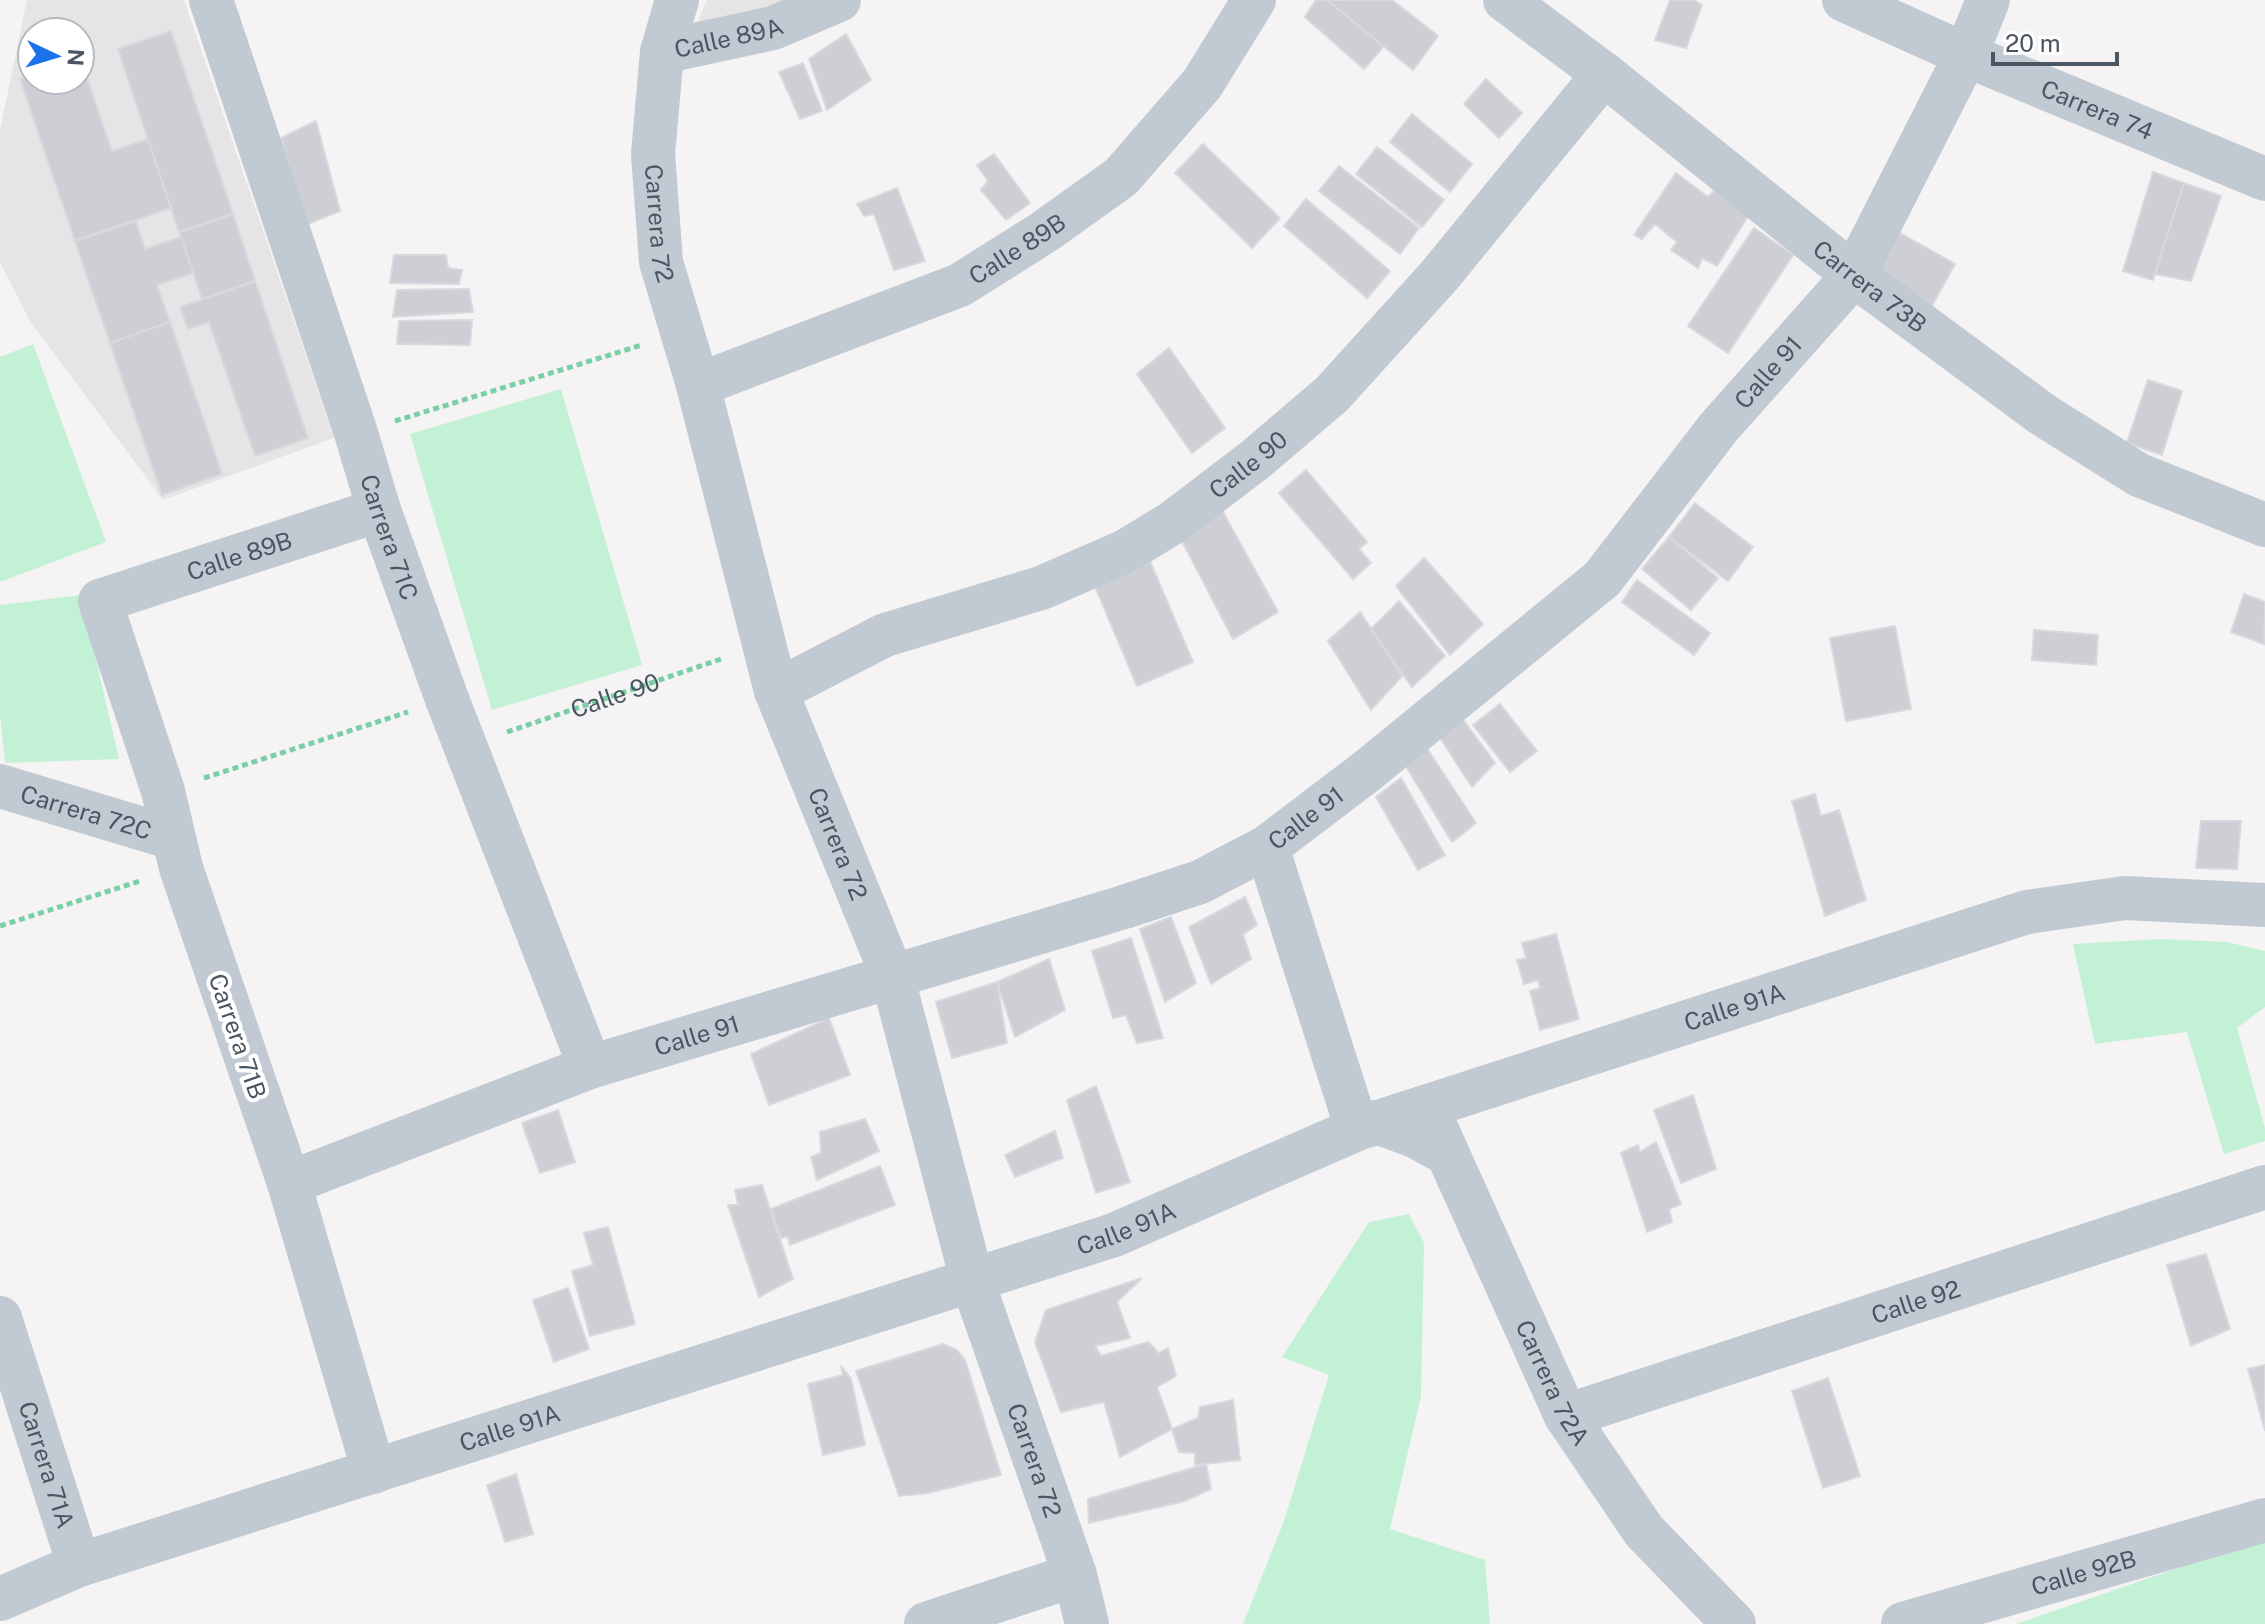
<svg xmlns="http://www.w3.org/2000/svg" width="2265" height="1624" font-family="'Public Sans',sans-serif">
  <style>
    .education { fill: #e6e4e5; fill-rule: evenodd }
    .park { fill: #c3f1d5 }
    .building { fill: #cdcfd5; stroke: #d7d9de; stroke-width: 2 }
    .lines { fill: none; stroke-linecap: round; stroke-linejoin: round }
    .path { stroke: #7ad0a6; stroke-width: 5; stroke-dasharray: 6 4; stroke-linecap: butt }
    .minor { stroke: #c1cad2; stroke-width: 44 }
    .tertiary { stroke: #c1cad2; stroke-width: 44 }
    .labels { text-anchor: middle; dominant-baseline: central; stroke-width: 8; stroke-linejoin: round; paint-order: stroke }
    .street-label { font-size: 24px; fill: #4a5661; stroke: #fff }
  </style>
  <rect width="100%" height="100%" fill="#f5f3f3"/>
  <g class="education">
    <path d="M27,0H184L334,438L163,500L30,321L0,262V130ZM32,32H80V80H32Z"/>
    <path d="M707,0H804L691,37Z"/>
  </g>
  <g class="park">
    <path d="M33,344L106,542L0,582V357Z"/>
    <path d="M561,389L642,665L492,710L410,434Z"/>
    <path d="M81,595L119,759L5,763L0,714V605Z"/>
    <path d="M2161,939L2227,942L2265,951V1007L2237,1028L2265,1128V1141L2224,1154L2187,1032L2095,1044L2073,944Z"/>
    <path d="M1409,1214L1424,1243L1421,1396L1390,1529L1485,1560L1490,1624H1243L1284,1521L1329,1375L1282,1357L1369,1222Z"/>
    <path d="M2265,1538V1624H2016Z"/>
  </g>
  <g class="building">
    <path d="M1316,0H1327L1384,46L1364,69L1305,17Z"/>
    <path d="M1327,0H1392L1438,36L1413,70Z"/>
    <path d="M1670,0H1693L1702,5L1686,48L1655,40Z"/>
    <path d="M171,31L233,214L179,232L118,49Z"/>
    <path d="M846,34L871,80L827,110L809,59Z"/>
    <path d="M80,58L112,151L148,139L171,208L75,241L20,79L32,75V80H80Z"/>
    <path d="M803,63L822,111L800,119L779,72Z"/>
    <path d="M1486,79L1522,113L1499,138L1464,104Z"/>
    <path d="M1412,114L1472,164L1450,192L1390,142Z"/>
    <path d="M316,121L340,211L306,225L281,138Z"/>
    <path d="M1203,144L1280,218L1252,248L1175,173Z"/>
    <path d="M1377,147L1444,200L1422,227L1356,174Z"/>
    <path d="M994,154L1030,203L1006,220L981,190L988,181L977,165Z"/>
    <path d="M1339,166L1419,228L1400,254L1319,191Z"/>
    <path d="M2153,172L2184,183L2153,280L2123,271Z"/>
    <path d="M1676,173L1708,197L1715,190L1748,216L1717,266L1702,258L1698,268L1671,250L1677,242L1655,224L1642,239L1634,235Z"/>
    <path d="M2184,183L2221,196L2191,281L2155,274Z"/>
    <path d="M897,188L925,261L894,270L874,214L864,216L857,204Z"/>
    <path d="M1306,199L1390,271L1367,298L1284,226Z"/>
    <path d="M233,214L255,281L202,299L179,232Z"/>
    <path d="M136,221L145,249L181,237L193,273L157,285L170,322L110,343L75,241Z"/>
    <path d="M1754,228L1793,255L1728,353L1688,326Z"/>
    <path d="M1900,233L1955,264L1927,315L1871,285Z"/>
    <path d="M394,255H446L448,268L462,270L459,284L390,283Z"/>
    <path d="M255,281L308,438L255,456L209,322L188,329L180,307Z"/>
    <path d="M469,289L473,312L393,317L397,290Z"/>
    <path d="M472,320L470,345L397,344L399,321Z"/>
    <path d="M170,322L222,474L162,495L110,343Z"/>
    <path d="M1169,348L1225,428L1192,453L1137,374Z"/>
    <path d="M2148,380L2182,391L2162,455L2127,443Z"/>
    <path d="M1306,470L1367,542L1359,549L1371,563L1353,579L1279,493Z"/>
    <path d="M1695,503L1753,547L1728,581L1669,537Z"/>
    <path d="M1222,510L1278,612L1233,639L1181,539Z"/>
    <path d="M1669,537L1718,578L1691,610L1642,569Z"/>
    <path d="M1424,558L1483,624L1450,655L1396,586Z"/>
    <path d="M1149,559L1193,662L1137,686L1094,584Z"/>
    <path d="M1637,580L1710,633L1694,655L1622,602Z"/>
    <path d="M2244,594L2265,602L2264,644L2231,632Z"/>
    <path d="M1399,601L1445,656L1412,687L1371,629Z"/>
    <path d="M1360,612L1402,676L1371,710L1328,641Z"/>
    <path d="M1895,626L1911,709L1846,721L1830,638Z"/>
    <path d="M2034,630L2098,635L2096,665L2032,660Z"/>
    <path d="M1500,704L1537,751L1510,772L1473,725Z"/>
    <path d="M1458,713L1495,763L1472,787L1437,733Z"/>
    <path d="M1426,747L1476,823L1452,842L1404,763Z"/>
    <path d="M1401,778L1445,855L1418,870L1376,797Z"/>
    <path d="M1815,794L1821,816L1839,810L1866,900L1825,916L1792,801Z"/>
    <path d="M2201,821H2241L2237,869L2196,868Z"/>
    <path d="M1245,897L1257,925L1243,934L1251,959L1211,984L1189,927Z"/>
    <path d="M1171,917L1196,983L1165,1002L1140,929Z"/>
    <path d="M1556,934L1579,1019L1540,1030L1530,991L1540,988L1538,980L1524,984L1517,960L1526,958L1522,943Z"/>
    <path d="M1131,938L1163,1038L1137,1043L1126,1015L1113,1018L1092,951Z"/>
    <path d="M1049,959L1065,1010L1015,1037L997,982Z"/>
    <path d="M997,982L1007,1043L952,1058L936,1002Z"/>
    <path d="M829,1018L850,1075L769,1105L751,1054Z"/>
    <path d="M1096,1086L1130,1182L1096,1193L1067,1100Z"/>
    <path d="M1693,1095L1716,1169L1681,1183L1654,1110Z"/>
    <path d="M558,1110L575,1162L540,1173L522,1123Z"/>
    <path d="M865,1119L879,1151L817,1180L811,1157L821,1153L820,1132Z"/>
    <path d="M1055,1131L1063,1158L1015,1177L1005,1155Z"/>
    <path d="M1656,1142L1681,1204L1669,1209L1672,1222L1647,1232L1621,1153L1638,1145L1640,1152Z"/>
    <path d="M880,1166L895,1205L790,1245L788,1237L781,1238L771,1209Z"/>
    <path d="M762,1185L793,1279L759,1297L728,1205H738L735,1190Z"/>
    <path d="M608,1227L635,1324L590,1336L572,1271L593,1265L584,1233Z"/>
    <path d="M2206,1254L2230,1329L2191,1346L2167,1265Z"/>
    <path d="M1142,1278L1117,1302L1130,1338L1095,1346L1101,1356L1148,1342L1159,1353L1168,1348L1176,1376L1157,1387L1172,1429L1120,1457L1104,1402L1061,1412L1035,1342L1046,1310Z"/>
    <path d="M568,1288L589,1349L554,1362L533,1300Z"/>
    <path d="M943,1344L957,1350L965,1360L1001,1475L928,1493L899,1496L856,1371Z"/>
    <path d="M2265,1365V1431L2248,1369Z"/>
    <path d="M841,1366L851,1379L865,1445L823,1455L808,1384L843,1375Z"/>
    <path d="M1828,1378L1860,1476L1823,1488L1792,1391Z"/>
    <path d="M1233,1400L1240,1460L1195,1465V1453L1179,1452L1172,1429L1198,1418L1200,1407Z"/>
    <path d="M1206,1464L1211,1489L1185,1501L1089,1523L1088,1499Z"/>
    <path d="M516,1474L533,1534L505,1542L487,1485Z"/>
  </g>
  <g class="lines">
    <g class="path">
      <path d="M395,421L642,345"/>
      <path id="s1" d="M507,732L724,658"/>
      <path d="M204,778L408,712"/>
      <path d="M0,926L140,881"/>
    </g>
    <g class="minor">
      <path id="s2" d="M211,0L356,433L379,510L447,699L590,1067"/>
      <path id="s3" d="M677,0L662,52L653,154L661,262L698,385L776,691L892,975L972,1280L1075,1575L1087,1624"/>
      <path id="s4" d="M1505,0L1604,74L1854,275L2042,414L2139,475L2265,525"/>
      <path id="s5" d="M1844,0L1966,55L2265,179"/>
      <path id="s6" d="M662,52L773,28L839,0"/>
      <path id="s7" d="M698,385L960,285L1044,232L1121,177L1202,84L1254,0"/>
      <path id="s8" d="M776,691L885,635L1041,588L1124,552L1172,523L1256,459L1332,394L1439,276L1604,74"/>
      <path id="s9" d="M0,786L173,838"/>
      <path d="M1267,847L1357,1129"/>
      <path id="s10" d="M1432,1119L1566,1416L1644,1531L1734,1624"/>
      <path id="s11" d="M289,1183L590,1067L1124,907L1200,882L1267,847L1367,771L1602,579L1719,427L1854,275L1966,55L1988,0"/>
      <path id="s12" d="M1566,1416L2265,1187"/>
      <path id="s13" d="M374,1472L289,1183L181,868L163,791L100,601L379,510"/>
      <path d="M926,1624L1075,1575"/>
      <path id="s14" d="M1903,1624L2265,1520"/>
    </g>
    <g class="tertiary">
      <path d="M1377,1122L1415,1136L1446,1153"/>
      <path id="s15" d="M0,1318L79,1565"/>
      <path id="s16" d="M0,1599L79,1565L1114,1235L1357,1129L2027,912L2125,898L2265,905"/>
    </g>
  </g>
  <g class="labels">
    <g class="street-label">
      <text stroke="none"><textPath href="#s6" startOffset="68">Calle 89A</textPath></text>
      <text stroke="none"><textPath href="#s5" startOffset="276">Carrera 74</textPath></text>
      <text stroke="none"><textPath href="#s3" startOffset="226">Carrera 72</textPath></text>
      <text stroke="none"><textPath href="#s7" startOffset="348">Calle 89B</textPath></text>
      <text stroke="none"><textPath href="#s4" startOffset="464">Carrera 73B</textPath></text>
      <text stroke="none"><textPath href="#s11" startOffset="1730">Calle 91</textPath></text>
      <text stroke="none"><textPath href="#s8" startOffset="528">Calle 90</textPath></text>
      <text stroke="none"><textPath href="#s2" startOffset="566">Carrera 71C</textPath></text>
      <text stroke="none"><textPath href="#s13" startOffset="1060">Calle 89B</textPath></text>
      <text stroke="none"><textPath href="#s1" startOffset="114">Calle 90</textPath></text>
      <text stroke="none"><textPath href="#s9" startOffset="90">Carrera 72C</textPath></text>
      <text stroke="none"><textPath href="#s11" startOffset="1084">Calle 91</textPath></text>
      <text stroke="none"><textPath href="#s3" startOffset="874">Carrera 72</textPath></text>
      <text stroke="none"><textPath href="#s16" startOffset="1834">Calle 91A</textPath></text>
      <text stroke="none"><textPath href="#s11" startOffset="434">Calle 91</textPath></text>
      <text transform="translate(238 1036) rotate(71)">Carrera 71B</text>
      <text stroke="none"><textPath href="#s16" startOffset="1186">Calle 91A</textPath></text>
      <text stroke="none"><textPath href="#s12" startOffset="368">Calle 92</textPath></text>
      <text stroke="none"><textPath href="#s10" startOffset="290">Carrera 72A</textPath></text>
      <text stroke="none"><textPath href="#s16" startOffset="538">Calle 91A</textPath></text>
      <text stroke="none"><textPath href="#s3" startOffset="1522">Carrera 72</textPath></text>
      <text stroke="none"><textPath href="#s15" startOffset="154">Carrera 71A</textPath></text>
      <text stroke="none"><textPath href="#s14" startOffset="188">Calle 92B</textPath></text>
    </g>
  </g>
  <g transform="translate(56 56) rotate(94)"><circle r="38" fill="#ffffff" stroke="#b7bbc0" stroke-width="2"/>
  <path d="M0-6L14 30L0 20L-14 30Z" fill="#1a73e8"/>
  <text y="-12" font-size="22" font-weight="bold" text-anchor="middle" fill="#4a5661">N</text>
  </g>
  <path d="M1993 52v12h124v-12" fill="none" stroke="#4a5661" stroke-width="4"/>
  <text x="2005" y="52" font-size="24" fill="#4a5661" stroke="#ffffff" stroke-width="6" paint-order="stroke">20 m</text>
</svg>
